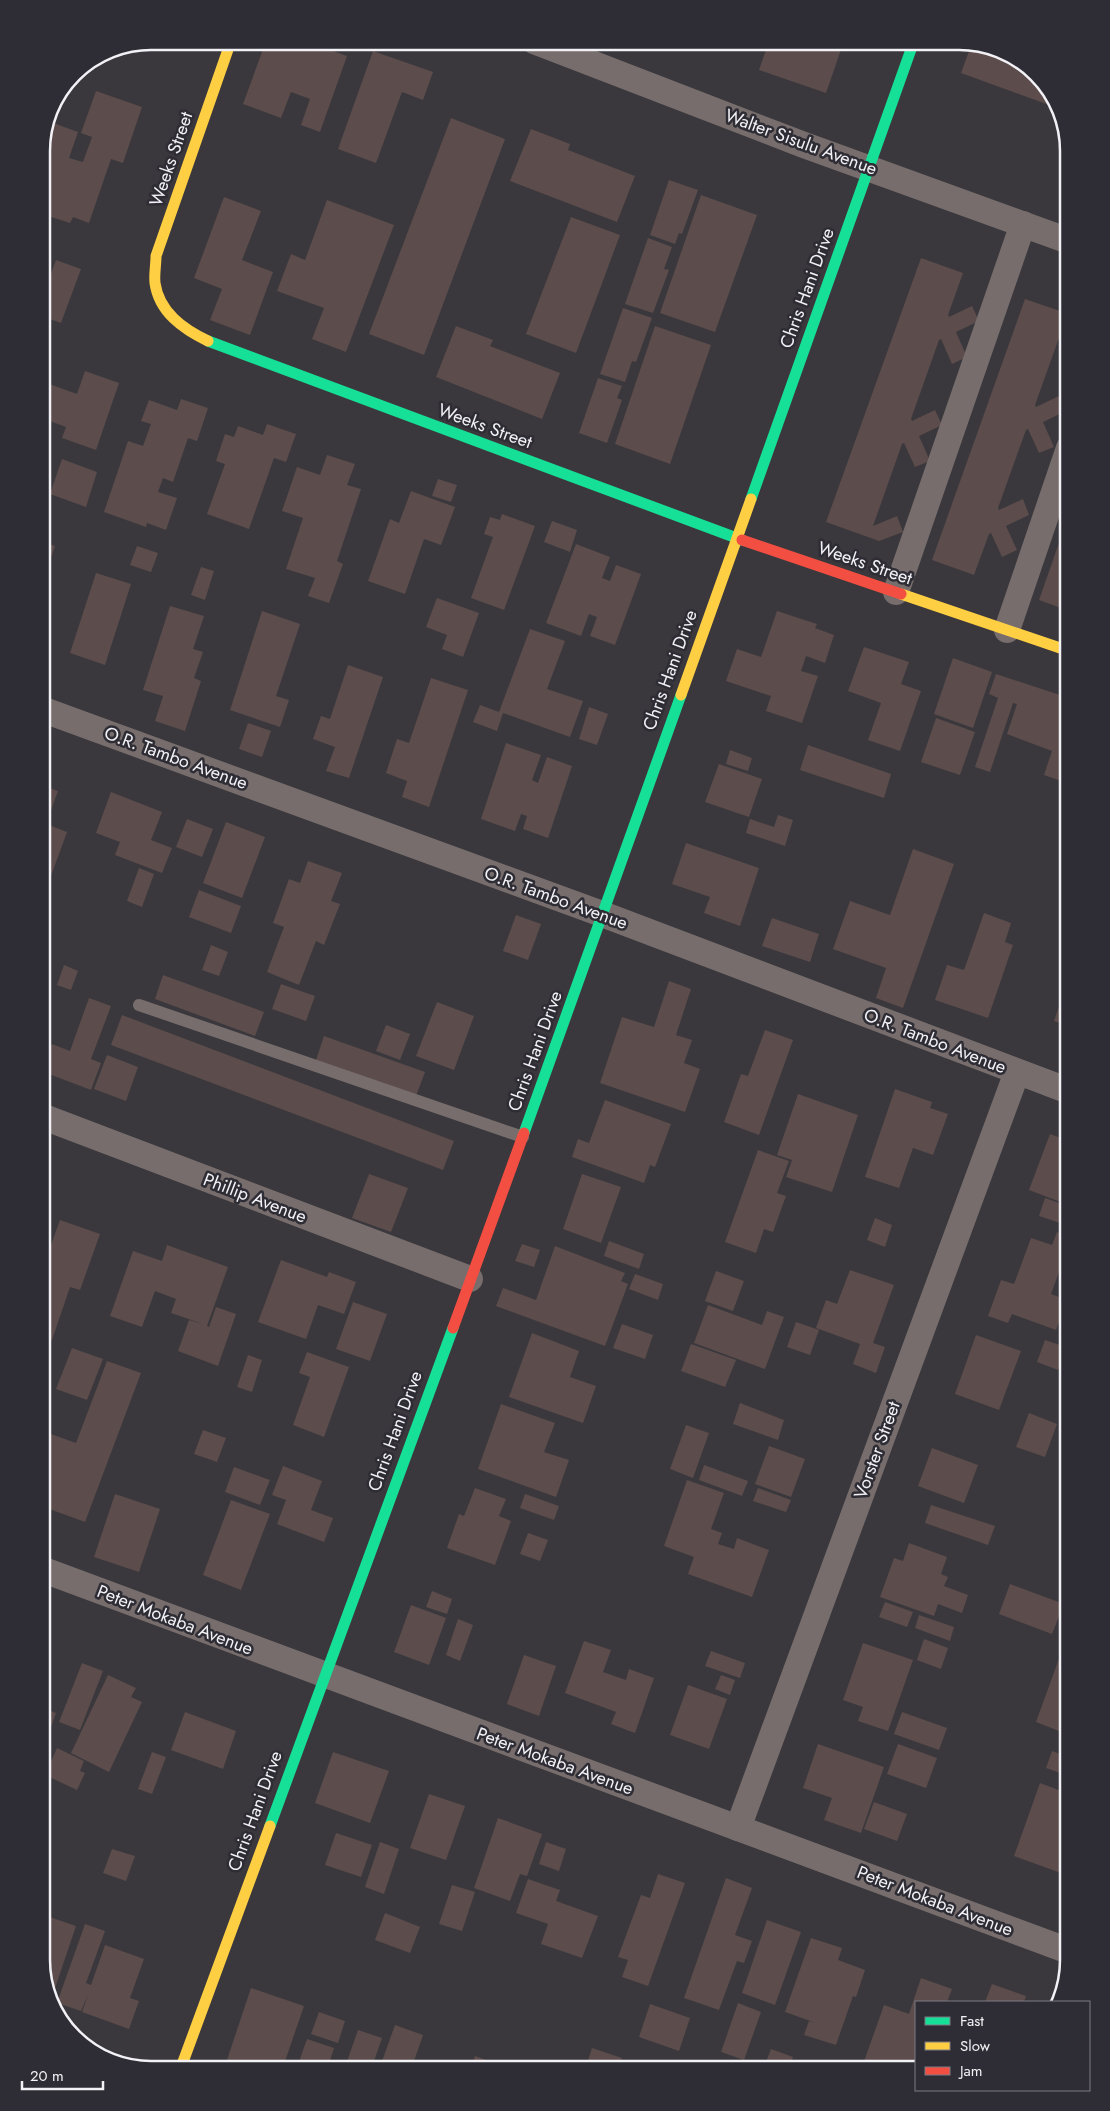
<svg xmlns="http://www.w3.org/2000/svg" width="1110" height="2111" font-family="Jost,sans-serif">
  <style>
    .building { fill: #5c4c4c }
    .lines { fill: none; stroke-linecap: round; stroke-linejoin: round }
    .lane { stroke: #766d6c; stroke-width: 12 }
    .street { stroke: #766d6c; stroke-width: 26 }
    .fast { stroke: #16e098; stroke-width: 11 }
    .slow { stroke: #ffcf43; stroke-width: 11 }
    .jam { stroke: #f24e42; stroke-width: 11 }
    .labels { text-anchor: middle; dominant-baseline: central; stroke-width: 5; stroke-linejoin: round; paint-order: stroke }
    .street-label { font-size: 18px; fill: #f2f1f6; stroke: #2e2c34 }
    .rim { fill: none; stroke: #f2f1f6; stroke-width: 2.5 }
  </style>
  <rect width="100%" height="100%" fill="#3a383c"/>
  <g class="building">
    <path d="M266,41H306L347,56L320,132L301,125L310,99L291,92L281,118L243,104Z"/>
    <path d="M769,41H844L826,93L759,70Z"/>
    <path d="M972,43L1026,64L1052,97L1049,105L961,73Z"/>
    <path d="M373,51L433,72L423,100L402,92L376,163L338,149Z"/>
    <path d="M89,63L85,75L76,72Z"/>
    <path d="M96,91L142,107L123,163L111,159L89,223L73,217L70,223L42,214L44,208L41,207V144L48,121L78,132L69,158L83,162L92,137L81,133Z"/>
    <path d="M451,118L505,139L424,355L369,334Z"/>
    <path d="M531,129L570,144L568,150L635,176L617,222L510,181Z"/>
    <path d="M669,180L698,190L682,234L679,233L675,244L650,235Z"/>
    <path d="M701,195L757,215L715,332L660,313Z"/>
    <path d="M224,197L261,211L242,260L273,272L250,335L210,320L222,289L194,278Z"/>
    <path d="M327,200L394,225L346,352L312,339L324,308L277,291L291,254L305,260Z"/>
    <path d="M571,217L620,235L576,353L526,334Z"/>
    <path d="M648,238L672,247L664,269L669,270L653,313L625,304Z"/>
    <path d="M41,246L47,248L42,261H41Z"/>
    <path d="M921,258L963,273L948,315L949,317L972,306L979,321L956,332L967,357L952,364L941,339L939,340L911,419L912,421L935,410L942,425L919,436L930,461L915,467L904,443L902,444L873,526L897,516L903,532L879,541L826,522Z"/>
    <path d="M56,260L81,269L61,323L41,316V280L48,282Z"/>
    <path d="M1025,299L1069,314V336L1064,324L1035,405L1036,407L1059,396L1066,411L1043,422L1054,447L1039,453L1028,429L1026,430L998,508L999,510L1023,499L1029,515L1006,526L1017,550L1002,557L991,533L989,534L974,575L932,560Z"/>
    <path d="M623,308L652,318L636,362L632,361L625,382L600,374Z"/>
    <path d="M456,326L493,340L490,346L560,373L542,419L436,377Z"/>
    <path d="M655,326L711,345L670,464L615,444Z"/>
    <path d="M85,371L119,383L96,450L62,438L66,427L47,420L41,435V381L77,394Z"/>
    <path d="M598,378L622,386L617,398L622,400L607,443L579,433Z"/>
    <path d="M181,399L208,408L197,441L188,438L173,482L163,478L158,492L177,498L166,530L147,523L146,527L104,512L128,441L143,446L151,424L141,421L149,400L177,410Z"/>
    <path d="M267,424L296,434L286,462L274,458L249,529L207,514L225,464L216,461L225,434L234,437L238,426L263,435Z"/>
    <path d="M327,455L355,464L347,485L361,489L337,561L343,564L329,603L308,596L315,578L286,569L303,518L282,511L297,467L320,475Z"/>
    <path d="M62,459L97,472L86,507L50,494Z"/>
    <path d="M438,479L457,485L451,502L432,496Z"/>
    <path d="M411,491L455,507L441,545L424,539L405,594L368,581L390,519L399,523Z"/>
    <path d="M502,514L535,526L504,610L471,598L493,537L484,534L490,517L500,520Z"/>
    <path d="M1068,517H1069V611L1039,600Z"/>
    <path d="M552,521L577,530L570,552L544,542Z"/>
    <path d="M41,541L55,546L42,584H41Z"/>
    <path d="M576,544L610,557L602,578L610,581L616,565L641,574L615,645L590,636L597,617L589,614L581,636L546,623Z"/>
    <path d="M137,546L158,553L151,572L130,565Z"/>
    <path d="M201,567L214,571L205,600L191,595Z"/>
    <path d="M96,573L131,584L105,665L70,653Z"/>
    <path d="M437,598L479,613L463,657L442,649L447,635L426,627Z"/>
    <path d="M170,606L204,616L193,649L203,652L194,678L201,681L185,731L155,721L163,696L143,690Z"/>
    <path d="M262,611L300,624L276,696L289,700L280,727L230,710Z"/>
    <path d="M777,611L817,624L815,628L834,635L825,663L806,656L801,671L818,676L802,723L766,711L771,696L726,681L737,649L761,657Z"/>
    <path d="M530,629L565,641L547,689L583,701L570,737L503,713L497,731L473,722L480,705L499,712Z"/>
    <path d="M864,647L909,662L901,684L921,691L900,751L868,740L881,703L848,691Z"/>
    <path d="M953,658L992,672L973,728L934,714Z"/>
    <path d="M348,665L383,677L349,778L326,771L335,747L313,739L321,716L330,719Z"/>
    <path d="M996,674L1069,698V778L1067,783L1044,775L1052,751L1007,734L1017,704L1013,703L990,772L975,767L998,698L989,694Z"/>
    <path d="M431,678L468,690L429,807L402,797L407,781L386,773L397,739L409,743Z"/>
    <path d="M589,707L608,714L597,745L579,739Z"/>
    <path d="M936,718L975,732L960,775L921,762Z"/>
    <path d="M248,723L271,731L262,757L239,749Z"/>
    <path d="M506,743L541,755L532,780L538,783L547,757L572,766L548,838L523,829L527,816L521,814L515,831L481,819Z"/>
    <path d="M808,745L891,774L884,798L800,770Z"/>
    <path d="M730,750L752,758L748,771L726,764Z"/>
    <path d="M719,764L762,779L749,817L705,802Z"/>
    <path d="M41,785L58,791L42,835H41Z"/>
    <path d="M111,792L162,812L151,840L172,848L162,873L115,855L120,842L96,833Z"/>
    <path d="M778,815L793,820L785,846L746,833L750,819L774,827Z"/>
    <path d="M187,819L213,829L202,857L176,847Z"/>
    <path d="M226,822L265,837L242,898L203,883Z"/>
    <path d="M49,825L67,832L48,884L41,881V846Z"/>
    <path d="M686,843L759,868L740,926L704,913L710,897L672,884Z"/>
    <path d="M913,849L954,864L903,1008L876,998L886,968L833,949L850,901L890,915Z"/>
    <path d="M308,861L342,873L331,901L340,904L324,945L316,941L299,985L267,972L284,927L273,923L289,879L300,883Z"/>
    <path d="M139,868L154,874L142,907L127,901Z"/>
    <path d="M199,890L241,906L231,933L189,917Z"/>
    <path d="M984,913L1011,923L1005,942L1013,945L988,1018L935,1000L947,965L964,970Z"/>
    <path d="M516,915L541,924L528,960L503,951Z"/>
    <path d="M772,918L819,934L810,962L762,946Z"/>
    <path d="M211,945L228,952L219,976L202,970Z"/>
    <path d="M64,965L78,971L71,990L57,985Z"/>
    <path d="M163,975L264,1012L255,1036L155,999Z"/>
    <path d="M1068,980H1069V1026L1054,1021Z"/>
    <path d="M669,981L691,989L676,1035L692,1040L684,1063L700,1069L685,1112L600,1083L622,1017L654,1027Z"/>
    <path d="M281,984L315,996L306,1021L272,1009Z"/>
    <path d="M89,998L111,1006L91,1059L101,1063L91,1090L41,1071L52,1044L70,1051Z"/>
    <path d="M437,1002L474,1016L454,1070L416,1056Z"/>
    <path d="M122,1015L454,1141L443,1170L111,1045Z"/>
    <path d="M386,1025L410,1034L400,1060L376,1051Z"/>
    <path d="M765,1030L793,1040L759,1135L724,1122L741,1074L748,1076Z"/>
    <path d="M324,1036L425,1072L416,1096L316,1060Z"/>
    <path d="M107,1055L138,1067L126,1101L94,1089Z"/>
    <path d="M895,1089L932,1102L930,1108L948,1114L933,1155L913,1148L899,1188L865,1177Z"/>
    <path d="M798,1094L858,1115L832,1192L786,1177L792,1160L777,1155Z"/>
    <path d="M605,1100L671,1124L655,1167L650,1165L644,1183L572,1157L578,1139L589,1143Z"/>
    <path d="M1050,1134L1069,1141V1186L1063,1203L1029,1190Z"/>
    <path d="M758,1150L789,1161L777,1193L786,1196L773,1232L764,1229L756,1253L725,1242Z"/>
    <path d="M369,1174L408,1188L391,1232L352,1218Z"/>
    <path d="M582,1174L621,1187L601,1243L563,1229Z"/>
    <path d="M1069,1196V1226L1039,1216L1045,1198L1065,1205Z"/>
    <path d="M875,1218L892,1225L885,1247L867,1240Z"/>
    <path d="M60,1220L100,1234L80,1290L70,1287L52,1340L41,1337V1273Z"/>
    <path d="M1057,1232L1069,1236V1251L1067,1250L1051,1294L1067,1300L1056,1330L1012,1314L1008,1323L988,1316L1001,1280L1014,1284L1031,1238L1052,1245Z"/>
    <path d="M609,1241L644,1254L639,1269L604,1256Z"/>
    <path d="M522,1244L540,1250L534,1267L515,1261Z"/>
    <path d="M167,1245L228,1267L207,1326L209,1327L216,1307L236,1314L218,1366L178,1351L189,1320L203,1324L171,1313L176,1299L155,1291L142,1327L110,1316L133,1251L162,1261Z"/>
    <path d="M555,1246L625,1273L621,1281L628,1284L605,1346L496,1306L503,1288L536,1300Z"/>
    <path d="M281,1260L327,1277L329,1272L356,1282L344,1314L318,1305L306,1339L258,1322Z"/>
    <path d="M850,1270L894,1285L873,1343L885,1347L876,1373L853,1364L860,1344L816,1328L826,1300L837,1304Z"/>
    <path d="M716,1271L744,1281L733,1311L705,1301Z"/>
    <path d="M635,1274L663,1284L658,1300L629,1289Z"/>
    <path d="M353,1302L387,1314L370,1361L336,1349Z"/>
    <path d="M708,1305L762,1325L767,1311L784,1317L765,1369L694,1343Z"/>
    <path d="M796,1322L819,1330L810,1355L787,1347Z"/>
    <path d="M622,1324L653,1335L645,1359L613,1348Z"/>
    <path d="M532,1333L579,1351L570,1377L596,1386L583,1423L509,1397Z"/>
    <path d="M976,1335L1021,1351L999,1410L955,1394Z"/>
    <path d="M1045,1340L1066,1347L1058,1370L1037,1362Z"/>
    <path d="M691,1344L736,1360L725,1387L681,1371Z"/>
    <path d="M72,1348L103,1359L87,1400L56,1389Z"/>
    <path d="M307,1352L349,1367L324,1437L293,1425L310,1377L299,1373Z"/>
    <path d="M248,1355L262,1360L252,1392L237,1387Z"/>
    <path d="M107,1361L141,1373L85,1522L41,1506V1451L48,1433L76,1443Z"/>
    <path d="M740,1403L784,1420L778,1440L733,1424Z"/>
    <path d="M501,1404L555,1423L544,1452L569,1460L556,1497L478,1469Z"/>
    <path d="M1029,1413L1057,1424L1045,1457L1016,1447Z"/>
    <path d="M1068,1416H1069V1433L1063,1431Z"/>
    <path d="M686,1425L709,1433L693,1478L670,1469Z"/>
    <path d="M203,1430L226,1438L217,1462L194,1454Z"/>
    <path d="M769,1446L805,1459L791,1497L755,1484Z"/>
    <path d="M932,1448L978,1465L964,1503L918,1486Z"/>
    <path d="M704,1465L748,1481L742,1496L699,1480Z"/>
    <path d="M283,1466L322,1481L311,1510L333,1518L324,1542L277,1524L286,1500L272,1495Z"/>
    <path d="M234,1467L270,1480L260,1505L225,1492Z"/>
    <path d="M687,1480L724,1493L711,1529L722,1533L718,1544L734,1549L737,1538L769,1550L752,1597L688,1574L694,1557L664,1546Z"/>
    <path d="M475,1488L506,1499L499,1516L511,1521L495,1565L447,1548L459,1514L464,1516Z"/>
    <path d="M758,1488L791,1500L786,1512L753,1501Z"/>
    <path d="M115,1494L160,1509L139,1572L94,1557Z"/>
    <path d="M525,1494L559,1506L554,1520L520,1508Z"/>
    <path d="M231,1500L270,1514L241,1590L203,1575Z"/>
    <path d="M931,1505L995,1526L988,1545L925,1523Z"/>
    <path d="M528,1533L548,1540L540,1561L520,1554Z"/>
    <path d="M909,1543L947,1557L941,1574L948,1577L944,1586L968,1595L962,1613L938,1604L934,1616L880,1597L894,1558L903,1561Z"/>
    <path d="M1069,1567V1588L1062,1586Z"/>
    <path d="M1010,1584L1064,1604L1052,1634L999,1614Z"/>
    <path d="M432,1591L452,1599L447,1614L426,1607Z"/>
    <path d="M885,1602L913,1612L907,1627L879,1617Z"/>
    <path d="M411,1605L446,1618L429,1665L394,1652Z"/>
    <path d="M919,1615L954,1627L950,1641L915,1628Z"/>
    <path d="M458,1619L473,1625L460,1661L446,1655Z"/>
    <path d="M1069,1631V1735L1036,1722Z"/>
    <path d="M924,1639L948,1648L941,1669L917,1660Z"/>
    <path d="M584,1641L611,1650L603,1672L626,1680L629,1669L654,1678L635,1733L611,1724L616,1712L565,1693Z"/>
    <path d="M863,1643L913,1660L888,1731L858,1721L863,1707L843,1700Z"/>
    <path d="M711,1651L745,1663L740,1678L705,1666Z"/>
    <path d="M524,1655L556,1666L539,1716L507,1704Z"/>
    <path d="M82,1663L103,1671L80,1730L59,1722Z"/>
    <path d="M108,1675L136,1688L131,1697L142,1702L109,1772L71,1753Z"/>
    <path d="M721,1675L735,1680L730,1695L715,1689Z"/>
    <path d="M688,1685L727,1699L709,1749L670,1735Z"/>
    <path d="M41,1707L56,1713L42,1753H41Z"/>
    <path d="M185,1712L236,1731L223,1769L171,1750Z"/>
    <path d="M902,1712L947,1728L939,1750L894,1734Z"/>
    <path d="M818,1744L884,1767L861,1833L824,1820L832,1798L803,1788Z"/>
    <path d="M898,1744L937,1758L926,1788L887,1774Z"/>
    <path d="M57,1748L84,1761L80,1771L85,1773L77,1790L45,1775Z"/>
    <path d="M1052,1751L1069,1757V1776L1046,1768Z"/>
    <path d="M152,1752L166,1757L152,1794L138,1789Z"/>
    <path d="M333,1752L389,1771L370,1823L315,1803Z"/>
    <path d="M1040,1783L1069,1794V1851L1061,1873L1014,1856Z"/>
    <path d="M429,1794L465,1806L446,1860L410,1848Z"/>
    <path d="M874,1802L907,1814L897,1841L864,1829Z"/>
    <path d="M498,1818L542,1834L527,1876L520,1874L510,1901L474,1888Z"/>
    <path d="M336,1833L372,1845L361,1877L325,1865Z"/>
    <path d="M380,1842L399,1849L384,1894L365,1887Z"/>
    <path d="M546,1842L566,1849L559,1871L539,1864Z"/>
    <path d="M112,1849L135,1856L126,1881L103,1873Z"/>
    <path d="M658,1874L685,1883L648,1986L622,1977L628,1960L618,1957L641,1895L650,1898Z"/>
    <path d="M726,1878L752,1888L735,1935L752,1941L744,1963L737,1961L719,2010L684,1998Z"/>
    <path d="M528,1879L560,1890L556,1901L598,1916L582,1958L541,1944L548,1924L516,1913Z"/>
    <path d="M452,1885L475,1892L462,1931L439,1924Z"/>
    <path d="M385,1913L420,1927L410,1953L375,1940Z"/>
    <path d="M41,1914L76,1926L51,2000L49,1999L41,1960Z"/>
    <path d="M767,1920L801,1932L775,2005L742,1993Z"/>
    <path d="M85,1924L105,1931L86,1983L91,1985L105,1945L144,1959L130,1998L139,2001L129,2029L82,2012L88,1995L81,2011L57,2003Z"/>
    <path d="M811,1938L842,1948L838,1960L865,1970L856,1997L853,1996L836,2045L804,2035L809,2021L816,2023L785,2012Z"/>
    <path d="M921,1978L952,1989L947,2002H916V2064L914,2070H861L884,2005L909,2014Z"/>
    <path d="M992,1984L1026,1996L1024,2002H985Z"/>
    <path d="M251,1988L304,2006L282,2070L224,2069Z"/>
    <path d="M738,2003L761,2012L744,2060L721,2052Z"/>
    <path d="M650,2004L690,2018L679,2051L639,2037Z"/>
    <path d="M319,2012L345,2021L338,2043L311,2034Z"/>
    <path d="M395,2025L423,2035L411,2070H397L381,2064Z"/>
    <path d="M358,2030L382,2038L371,2070H344Z"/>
    <path d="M307,2039L334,2048L327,2070H296Z"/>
    <path d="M592,2048L622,2058L618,2070H585Z"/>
    <path d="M771,2049L793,2057L788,2070H763Z"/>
    <path d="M475,2056L497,2064L495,2070H470Z"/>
  </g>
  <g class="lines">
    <path class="lane" d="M139,1005L523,1137"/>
    <g class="street">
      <path d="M534,41L804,145L1069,241"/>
      <path d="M896,592L1023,224"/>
      <path d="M1007,630L1069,448"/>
      <path d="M41,709L602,914L1069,1091"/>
      <path d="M41,1116L470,1279"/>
      <path d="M41,1569C383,1699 727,1823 1069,1951"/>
      <path d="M738,1828L1017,1072"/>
    </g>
    <g class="fast">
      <path d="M208,341L742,540"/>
      <path d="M751,499L914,41"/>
      <path d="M524,1133L681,695"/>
      <path d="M270,1826L453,1328"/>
    </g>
    <g class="slow">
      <path d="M208,341C183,329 159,312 155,283C154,274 156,265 156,256L231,41"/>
      <path d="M901,594L1069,651"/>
      <path d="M681,695L751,499"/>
      <path d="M180,2070L270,1826"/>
    </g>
    <g class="jam">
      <path d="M742,540L901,594"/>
      <path d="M453,1328L524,1133"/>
    </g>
  </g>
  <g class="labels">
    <g class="street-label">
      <text transform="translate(801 142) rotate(20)">Walter Sisulu Avenue</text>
      <text transform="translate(171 159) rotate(-71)">Weeks Street</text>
      <text transform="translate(807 288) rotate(-70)">Chris Hani Drive</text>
      <text transform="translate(485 426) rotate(20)">Weeks Street</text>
      <text transform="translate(865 563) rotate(19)">Weeks Street</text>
      <text transform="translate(670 670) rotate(-70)">Chris Hani Drive</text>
      <text transform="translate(176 758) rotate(20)">O.R. Tambo Avenue</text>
      <text transform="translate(556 898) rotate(20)">O.R. Tambo Avenue</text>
      <text transform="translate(935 1041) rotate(21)">O.R. Tambo Avenue</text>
      <text transform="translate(535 1051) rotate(-70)">Chris Hani Drive</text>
      <text transform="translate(255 1198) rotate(21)">Phillip Avenue</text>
      <text transform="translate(395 1431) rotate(-70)">Chris Hani Drive</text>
      <text transform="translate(877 1450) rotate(-70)">Vorster Street</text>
      <text transform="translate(175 1620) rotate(21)">Peter Mokaba Avenue</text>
      <text transform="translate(555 1761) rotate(20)">Peter Mokaba Avenue</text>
      <text transform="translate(255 1811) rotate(-70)">Chris Hani Drive</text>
      <text transform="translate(935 1901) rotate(21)">Peter Mokaba Avenue</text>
    </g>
  </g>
  <path d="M0 0H1110V2111H0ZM151 50H959A101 101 0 0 1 1060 151V1960A101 101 0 0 1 959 2061H151A101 101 0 0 1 50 1960V151A101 101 0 0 1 151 50Z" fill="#2e2c34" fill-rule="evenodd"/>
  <path class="rim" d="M151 50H959A101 101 0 0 1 1060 151V1960A101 101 0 0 1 959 2061H151A101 101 0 0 1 50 1960V151A101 101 0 0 1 151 50Z"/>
  <rect x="915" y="2001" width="175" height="90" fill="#2e2c34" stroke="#7c7b82"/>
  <rect x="925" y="2017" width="25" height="8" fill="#16e098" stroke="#7c7b82"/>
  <text x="960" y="2026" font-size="15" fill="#f2f1f6">Fast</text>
  <rect x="925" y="2042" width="25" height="8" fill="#ffcf43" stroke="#7c7b82"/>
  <text x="960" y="2051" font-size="15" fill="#f2f1f6">Slow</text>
  <rect x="925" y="2067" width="25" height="8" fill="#f24e42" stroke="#7c7b82"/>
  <text x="960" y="2076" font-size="15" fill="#f2f1f6">Jam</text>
  <path d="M22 2081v8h81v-8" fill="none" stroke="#f2f1f6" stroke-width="2.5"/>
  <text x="30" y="2081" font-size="15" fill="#f2f1f6" stroke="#2e2c34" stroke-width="4" paint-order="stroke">20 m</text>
</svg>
